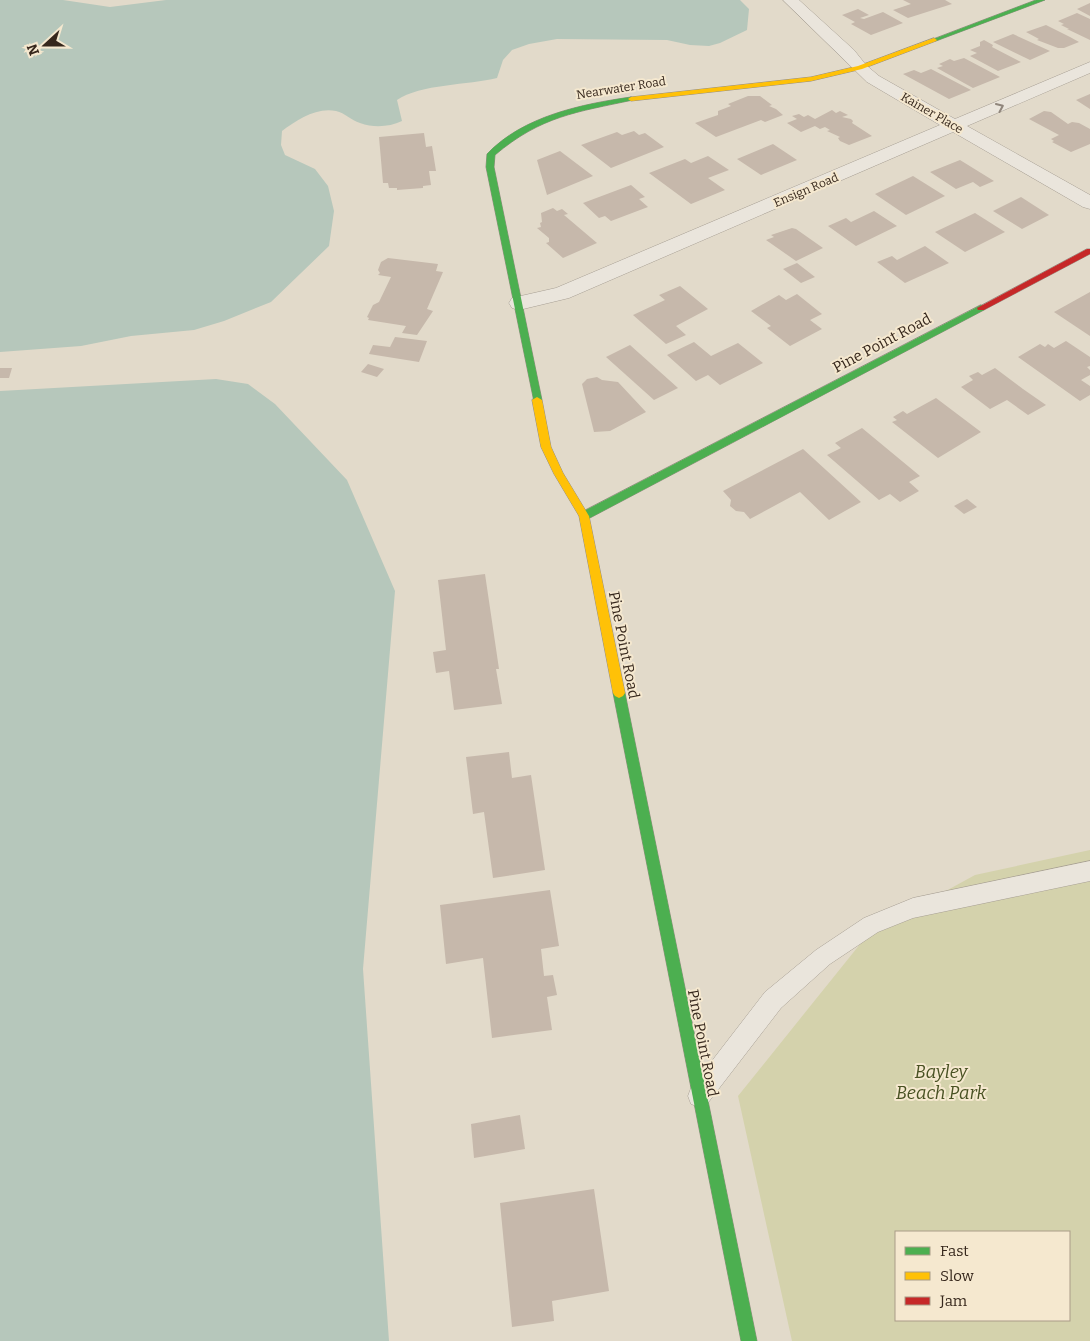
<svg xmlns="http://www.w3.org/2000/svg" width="1090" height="1341" font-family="Bitter,serif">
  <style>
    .green { fill: #d4d2ac; fill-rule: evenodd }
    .water { fill: #b6c7bb }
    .building { fill: #c6b8ab }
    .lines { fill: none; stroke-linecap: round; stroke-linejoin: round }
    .lane-casing { stroke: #a79f94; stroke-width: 1 }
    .street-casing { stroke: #a79f94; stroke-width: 1 }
    .fast-casing { stroke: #978f84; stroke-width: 1 }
    .slow-casing { stroke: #978f84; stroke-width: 1 }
    .jam-casing { stroke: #978f84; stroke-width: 1 }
    .lane { fill: #eae5dc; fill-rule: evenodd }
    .street { fill: #eae5dc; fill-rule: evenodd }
    .fast { fill: #4caf50; fill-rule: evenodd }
    .slow { fill: #ffc107; fill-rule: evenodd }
    .jam { fill: #c62828; fill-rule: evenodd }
    .oneway { stroke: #90867c }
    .labels { text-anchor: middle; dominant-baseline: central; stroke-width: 4; stroke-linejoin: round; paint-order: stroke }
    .far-street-label { font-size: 12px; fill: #36271c; stroke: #f5e8cf }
    .street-label { font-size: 15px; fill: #36271c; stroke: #f5e8cf }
    .near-park-label { font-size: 18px; font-style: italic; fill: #495223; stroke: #f5e8cf }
  </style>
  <rect width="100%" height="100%" fill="#e2daca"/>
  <path class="green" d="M1090,850V1341H792L738,1096L869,933L975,875ZM896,1232H1069V1320H896Z"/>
  <g class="water">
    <path d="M0,0H63L110,7L166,0H740L749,9L747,30L720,43L709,46L690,45L667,40L557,39L529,44L512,50L503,60L497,78C469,85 420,84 397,100L402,121C389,127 374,128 360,123C351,120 345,113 336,111C316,107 297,120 282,131L281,145L285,155L315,169L328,186L334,211L329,246L271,302L224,321L194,330L131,336L81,346L0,352Z"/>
    <path d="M216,379L248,384L275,404L347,480L395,591L363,969L389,1341H0V391Z"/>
  </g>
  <g class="building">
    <path d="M903,0H945L952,4L908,18L893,10L911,4Z"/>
    <path d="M1090,3V16L1077,9Z"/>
    <path d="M858,9L869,15L860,18L864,19L883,12L903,23L871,35L851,24L855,22L842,15Z"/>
    <path d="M1077,13L1090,19V40L1067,29H1069L1061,25L1064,24L1058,21Z"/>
    <path d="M1046,25L1070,37L1079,42L1064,48H1058L1037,40L1039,39L1026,32Z"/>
    <path d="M1013,34L1050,51L1030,60L993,42Z"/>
    <path d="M984,40L993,45L992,47L1021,62L998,71L970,56L977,53L970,50L980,46V42Z"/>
    <path d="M964,58L1000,77L973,88L937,68L943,66L939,64L950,59L954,61Z"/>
    <path d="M931,69L971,90L949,99L903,74L914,70L921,73Z"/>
    <path d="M1090,94V109L1076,100Z"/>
    <path d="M748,96H760L772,105L769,106L776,109L783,115L765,122L761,120L716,137L695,123L718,115V111L731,106L728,104Z"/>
    <path d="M832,110L836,113L840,111L848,115L842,117L851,119L853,121L852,123L872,136L849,145L840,141L838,138L840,137L827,131L830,130L825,127L820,129L815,126L801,132L787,123L797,119L792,116L799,114L804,117L808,115L815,119Z"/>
    <path d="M1044,111L1051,112L1068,124L1072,122L1079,123L1090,129V144L1071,152L1052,142L1054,141L1051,139L1059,135L1029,119Z"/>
    <path d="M634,131L639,135L645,133L664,147L611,168L581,145L617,132L622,135Z"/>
    <path d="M424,133L426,147L432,146L436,171H429L431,185L423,186V188L397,190V188H389L388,183H383L379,137Z"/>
    <path d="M773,144L797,160L761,175L737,159Z"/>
    <path d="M560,151L593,176L547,195L537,160Z"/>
    <path d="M708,156L729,170L708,178L725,190L691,204L649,173L685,159L691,163Z"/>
    <path d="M960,160L994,181L980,187L973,182L956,189L930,172Z"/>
    <path d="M913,176L945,196L906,215L875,194Z"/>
    <path d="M631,185L645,197L639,199L648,207L611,221L605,216L599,218L583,203Z"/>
    <path d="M1021,197L1049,215L1022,229L993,211Z"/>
    <path d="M553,208L557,211L562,209L568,214L564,215L597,243L563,258L546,243L549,242V238L537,228L541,227L540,223L542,222L541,213Z"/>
    <path d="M874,211L897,226L856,246L828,226L846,218L851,222Z"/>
    <path d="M975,213L1005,232L965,252L935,232Z"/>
    <path d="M792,228L796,229L823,248L796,261L766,240L774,237L771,235Z"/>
    <path d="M925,246L949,263L905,283L877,262L892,256L897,260Z"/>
    <path d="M388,258L438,264L436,271L443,272L427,309L433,311L417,335L402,333L406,326L368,320L369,318L367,317L373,305L379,302L391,277L378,275L380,273L378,270L381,262Z"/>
    <path d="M797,263L815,277L801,283L783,269Z"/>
    <path d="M680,286L708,309L676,326L686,335L666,344L633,315L665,300L659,295Z"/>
    <path d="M1090,292V336L1054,312Z"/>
    <path d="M797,294L822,314L810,320L822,329L790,346L767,328L771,326L751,311L779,295L786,300Z"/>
    <path d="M395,337L427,341L419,362L369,354L373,345L390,347Z"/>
    <path d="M1066,341L1090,357V366L1087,367L1090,370V375L1081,380L1090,386V395L1080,401L1018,357L1040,344L1045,347L1048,344L1054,348Z"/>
    <path d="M694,342L711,356L738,343L763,363L720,385L708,375L696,381L667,355Z"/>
    <path d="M630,345L678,388L654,400L606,357Z"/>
    <path d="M368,364L384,369L377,377L361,372Z"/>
    <path d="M0,368H12L9,378H0Z"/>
    <path d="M995,368L1023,389L1046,405L1028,415L1007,400L990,409L961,387L973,380L969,376L978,372L982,375Z"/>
    <path d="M597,377L602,380L618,382L646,412L610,431L594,432L582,384L587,379Z"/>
    <path d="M936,398L981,432L938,458L892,422L897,420L893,417L903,411L907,414Z"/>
    <path d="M862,428L920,476L909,482L919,491L900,502L890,494L879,500L827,455L841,448L835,443Z"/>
    <path d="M803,449L861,502L829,520L800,492L750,519L744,512L736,511L730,506L731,500L723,491Z"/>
    <path d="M967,499L977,507L964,514L954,506Z"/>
    <path d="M485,574L499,669H496L502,704L454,710L449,671L436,673L433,652L446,650L438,580Z"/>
    <path d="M509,752L512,778L531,775L545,870L493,878L484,812L473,814L466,757Z"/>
    <path d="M550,890L559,946L541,949L544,976L553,975L557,995L547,997L552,1030L492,1038L483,958L446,964L440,905Z"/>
    <path d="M520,1115L525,1149L474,1158L471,1124Z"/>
    <path d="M594,1189L609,1291L552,1301L554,1321L512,1327L500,1203Z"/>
  </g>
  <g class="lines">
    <defs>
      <path id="lane" d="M1090,861V881L913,918L878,932L830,964L781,1008L707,1104L699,1107L691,1104L688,1096L691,1088L765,992L816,950L864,918L913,898Z"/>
      <path id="street" d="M783,0H799L854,50L866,65L879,76L955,119L1090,62V73L967,126L1090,195V209L1083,207L953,132L569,298L519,310L512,308L509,303L512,298L556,288L940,125L867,82Z"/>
      <g id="fast">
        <path d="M1036,0H1045L936,41L931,40Z"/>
        <path d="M631,97L634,99L633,100C577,112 541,116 495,155L494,167L542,400L537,403L534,402L486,167L487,154C523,116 582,104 631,97Z"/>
        <path d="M981,305L985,308L984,310L588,519L584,520L579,516L580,513Z"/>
        <path d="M619,688L623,690L625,693L757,1341H741L613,693L615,690Z"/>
      </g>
      <g id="slow">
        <path d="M934,38L937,40L936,41L862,69L811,81L631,101L628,99L631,97L811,77L858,66Z"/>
        <path d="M537,397L542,400L551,447L563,473L589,516L625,693L623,696L619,698L615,696L613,693L579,516L554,474L541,447L532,400Z"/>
      </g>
      <path id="jam" d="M1087,249H1090V254L984,310H978L977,308Z"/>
    </defs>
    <use href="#lane" class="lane-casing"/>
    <use href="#street" class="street-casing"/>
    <use href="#fast" class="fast-casing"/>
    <use href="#slow" class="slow-casing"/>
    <use href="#jam" class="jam-casing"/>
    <use href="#lane" class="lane"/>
    <use href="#street" class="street"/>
    <use href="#fast" class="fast"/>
    <use href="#slow" class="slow"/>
    <use href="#jam" class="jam"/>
  </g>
  <defs><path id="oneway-chevron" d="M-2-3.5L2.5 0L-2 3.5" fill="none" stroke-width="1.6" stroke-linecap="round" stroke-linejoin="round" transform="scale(1.25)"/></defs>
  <use class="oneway" href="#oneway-chevron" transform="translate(1000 107) rotate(-24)"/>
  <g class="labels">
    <g class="far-street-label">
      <text transform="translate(621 88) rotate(-9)">Nearwater Road</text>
      <text transform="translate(932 113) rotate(30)">Kainer Place</text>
      <text transform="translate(806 190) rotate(-23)">Ensign Road</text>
    </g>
    <g class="street-label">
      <text transform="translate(882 343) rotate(-28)">Pine Point Road</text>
      <text transform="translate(624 645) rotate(79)">Pine Point Road</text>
      <text transform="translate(703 1043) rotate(79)">Pine Point Road</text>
    </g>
    <g class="near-park-label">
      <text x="941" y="1072">Bayley<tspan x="941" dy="21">Beach Park</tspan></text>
    </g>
  </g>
  <rect x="895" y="1231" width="175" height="90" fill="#f5e8cf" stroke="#a99b87"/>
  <rect x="905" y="1247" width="25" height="8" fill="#4caf50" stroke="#a99b87"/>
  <text x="940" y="1256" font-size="15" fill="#36271c">Fast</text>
  <rect x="905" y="1272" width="25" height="8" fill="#ffc107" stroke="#a99b87"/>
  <text x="940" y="1281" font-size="15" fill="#36271c">Slow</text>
  <rect x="905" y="1297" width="25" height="8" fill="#c62828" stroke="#a99b87"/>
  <text x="940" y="1306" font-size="15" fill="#36271c">Jam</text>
  <g transform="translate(45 45) rotate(249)" stroke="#f5e8cf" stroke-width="4" paint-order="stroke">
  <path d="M0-4L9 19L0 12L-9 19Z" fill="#36271c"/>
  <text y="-8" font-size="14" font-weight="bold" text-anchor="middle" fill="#36271c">N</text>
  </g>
</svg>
